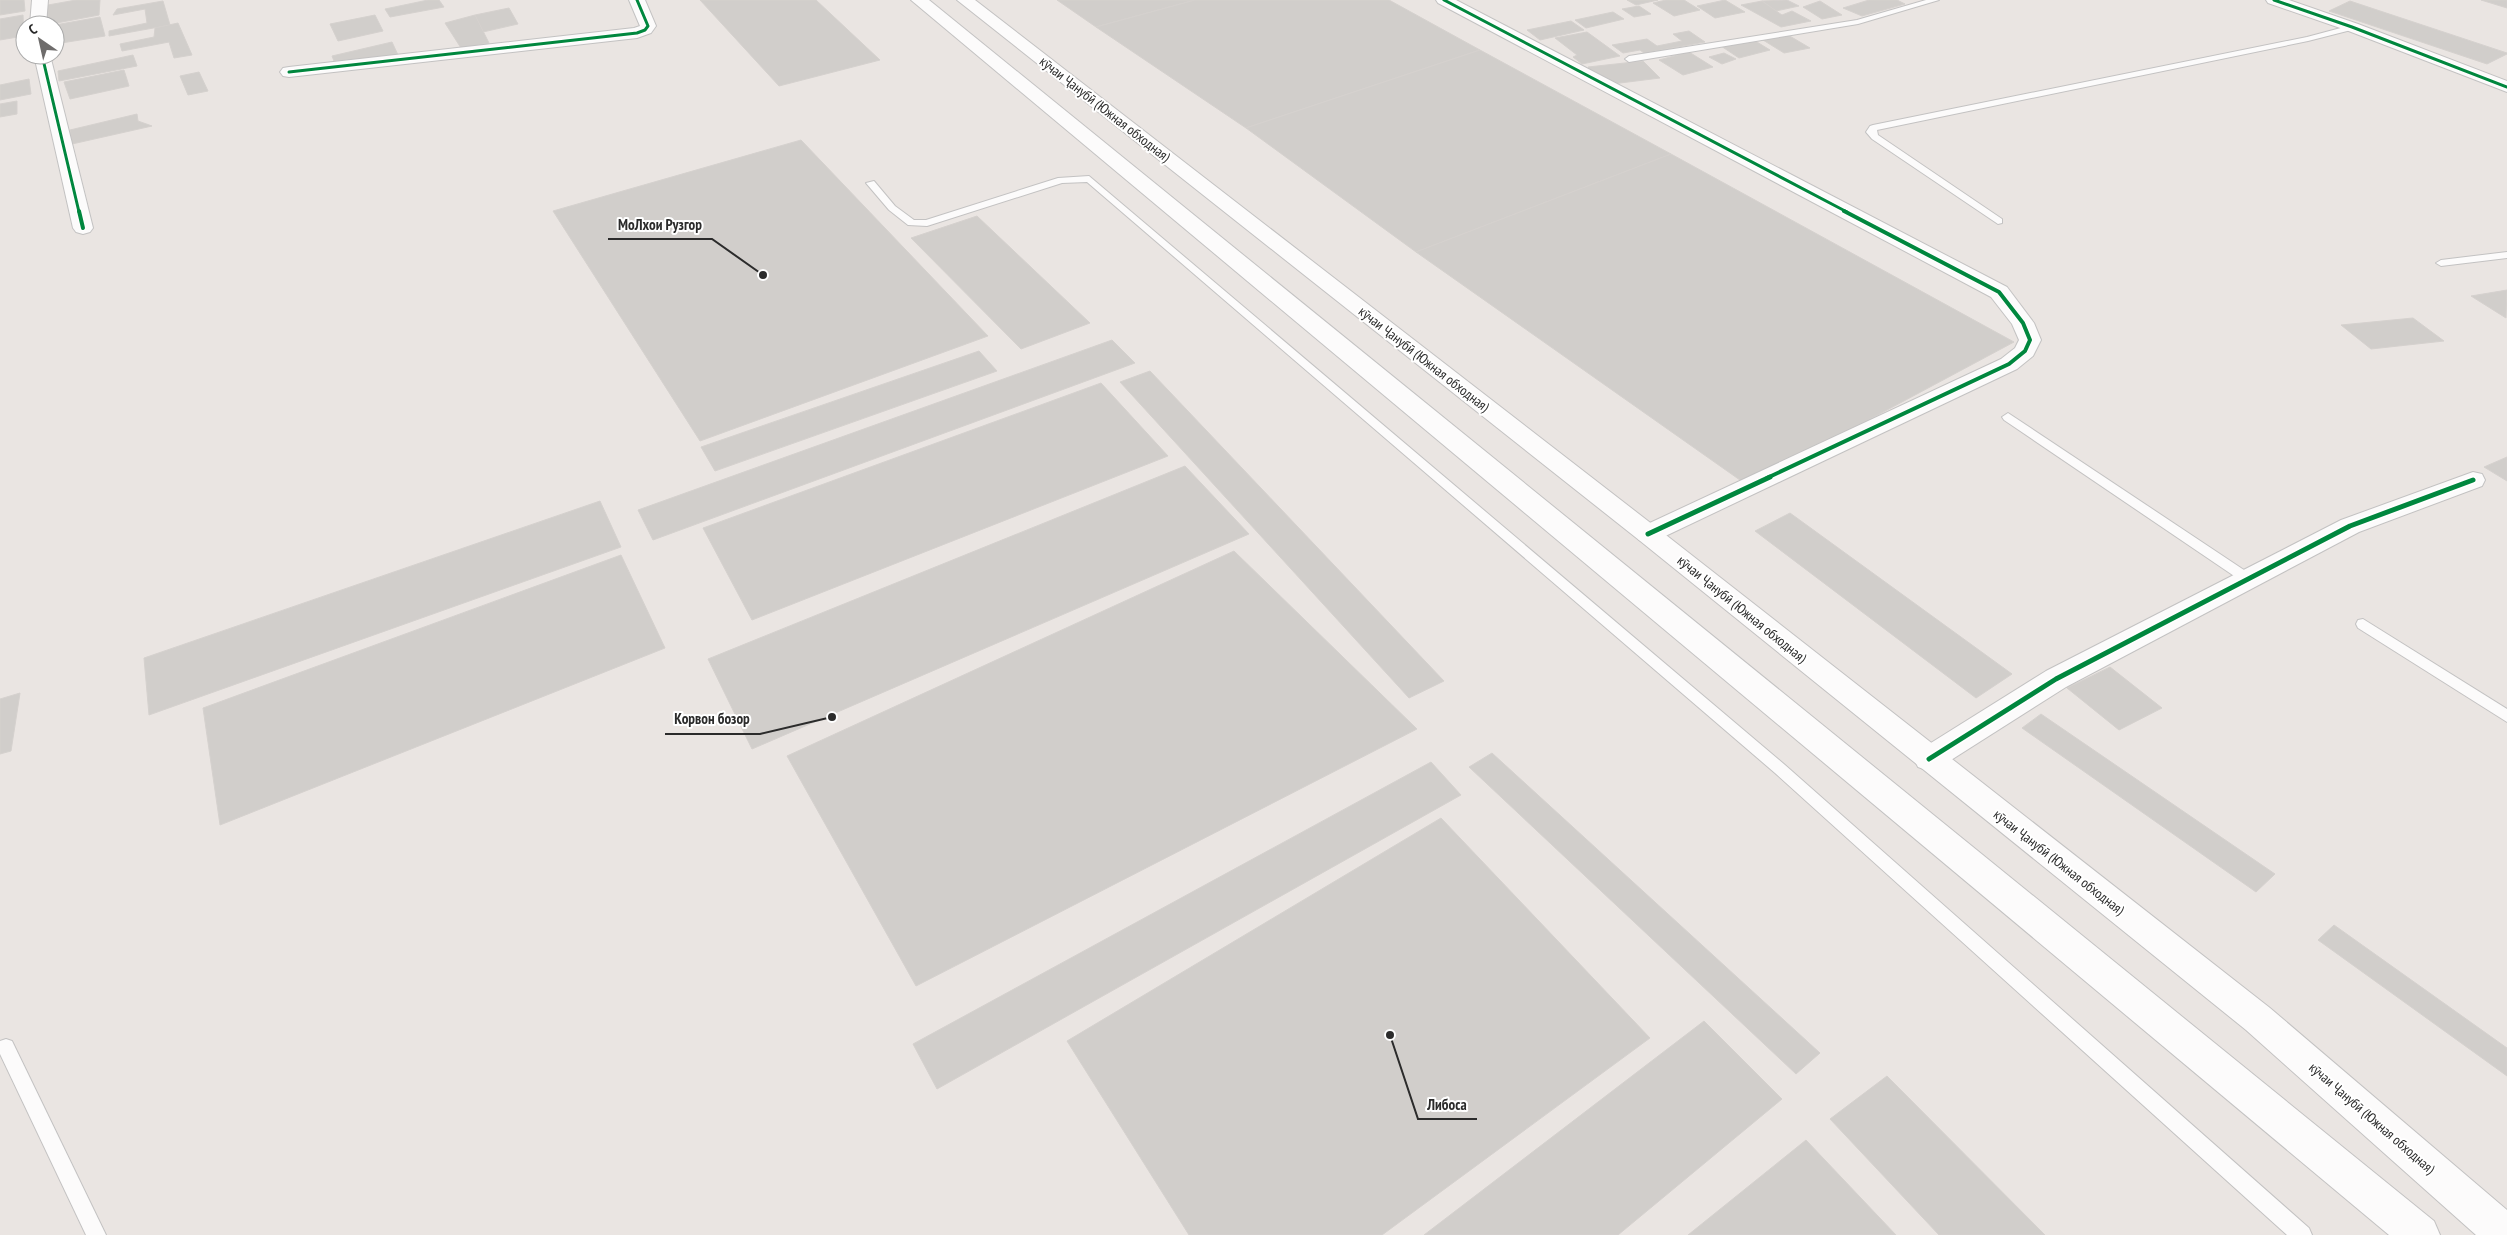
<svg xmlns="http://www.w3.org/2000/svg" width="2507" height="1235" font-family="'PT Sans Narrow',sans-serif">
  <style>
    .building { fill: #d1cecb; stroke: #d5d1ce }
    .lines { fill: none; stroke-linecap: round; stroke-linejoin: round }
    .lane-casing { stroke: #c3c2c2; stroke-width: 2 }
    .street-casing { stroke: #c3c2c2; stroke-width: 2 }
    .secondary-casing { stroke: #c3c2c2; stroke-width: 2 }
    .lane { fill: #fcfbfb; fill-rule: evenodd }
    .street { fill: #fcfbfb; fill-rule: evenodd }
    .secondary { fill: #fcfbfb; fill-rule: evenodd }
    .cycleway-far2-casing { stroke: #fff; stroke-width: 5 }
    .cycleway-far1-casing { stroke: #fff; stroke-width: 6 }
    .cycleway-casing { stroke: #fff; stroke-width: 8 }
    .cycleway-far2 { stroke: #00873e; stroke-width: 3 }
    .cycleway-far1 { stroke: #00873e; stroke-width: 4 }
    .cycleway { stroke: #00873e; stroke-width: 5 }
    .labels { text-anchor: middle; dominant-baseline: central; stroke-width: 4; stroke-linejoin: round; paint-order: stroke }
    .street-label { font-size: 14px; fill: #2b2b2b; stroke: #fff }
    .leader { fill: none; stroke: #2b2b2b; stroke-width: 2 }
    .callout-dot { fill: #2b2b2b; stroke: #fff; stroke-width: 2 }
    .callout-label { font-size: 15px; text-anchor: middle; font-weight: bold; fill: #2b2b2b; stroke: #fff; stroke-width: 4; stroke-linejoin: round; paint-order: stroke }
  </style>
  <rect width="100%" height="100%" fill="#eae5e2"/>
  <g class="building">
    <path d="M0,0H24L25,11L0,15Z"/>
    <path d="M76,0H100L99,15L46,25L48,5Z"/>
    <path d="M428,0H439L444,7L390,17L385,9Z"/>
    <path d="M700,0H816L880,60L779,86Z"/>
    <path d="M1057,0H1195L1096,27Z"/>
    <path d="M1195,0H1389L1480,50L1246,128L1096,27Z"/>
    <path d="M1627,0H1658L1636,5Z"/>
    <path d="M1666,0H1684L1700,10L1674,16L1653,3Z"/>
    <path d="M1725,0L1745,12L1715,18L1697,6Z"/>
    <path d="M1787,0L1799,6L1776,11L1762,1Z"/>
    <path d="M1869,0H1897L1905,4L1862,16L1843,8Z"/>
    <path d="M2481,0H2507V8Z"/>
    <path d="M163,1L170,25L109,36V31L147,23L145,9L113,15L117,9Z"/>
    <path d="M1762,1L1782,15L1792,11L1811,21L1781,27L1741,5Z"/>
    <path d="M1820,1L1842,15L1822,19L1803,7Z"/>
    <path d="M2350,1L2507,53V54L2487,64L2329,11Z"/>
    <path d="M1639,6L1651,14L1634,17L1622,9Z"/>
    <path d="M509,8L518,24L483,32L475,15Z"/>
    <path d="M1613,12L1624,19L1586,28L1575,20Z"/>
    <path d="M23,15L24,36L0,40V19Z"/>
    <path d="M375,15L383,31L338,41L330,24Z"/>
    <path d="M475,15L489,43L461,48L445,23Z"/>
    <path d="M100,17L105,36L55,44V25Z"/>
    <path d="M1571,21L1584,30L1540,40L1527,30Z"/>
    <path d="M178,23L192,55L174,58L169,42L122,51L120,44L154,37L155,28Z"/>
    <path d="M1689,31L1705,42L1644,53L1640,50L1623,53L1612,45L1647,39L1657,46L1682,41L1673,34Z"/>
    <path d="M1587,32L1620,56L1582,64L1573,57L1577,55L1555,38Z"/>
    <path d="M1788,35L1810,48L1784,53L1763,40Z"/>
    <path d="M1752,39L1770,50L1739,58L1718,44Z"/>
    <path d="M392,42L398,55L334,61L332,56Z"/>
    <path d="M1480,50L1671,154L1416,252L1246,128Z"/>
    <path d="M1689,52L1713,67L1683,75L1659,60Z"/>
    <path d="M1724,53L1736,59L1722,64L1709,57Z"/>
    <path d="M133,55L137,66L59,81L58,71Z"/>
    <path d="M1643,61L1660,78L1604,85L1588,67Z"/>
    <path d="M124,70L129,86L70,99L64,82Z"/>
    <path d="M199,72L208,91L188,95L180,76Z"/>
    <path d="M29,79L31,94L0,100V85Z"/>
    <path d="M17,101V114L0,117V104Z"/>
    <path d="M137,114L138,121L152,126L72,144L70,130Z"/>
    <path d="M801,140L988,336L700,441L553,211Z"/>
    <path d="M1671,154L2014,342L1747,485L1416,252Z"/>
    <path d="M977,216L1090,323L1021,349L911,238Z"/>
    <path d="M2507,290L2506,318L2471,296Z"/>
    <path d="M2413,318L2444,341L2371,349L2341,325Z"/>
    <path d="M1112,340L1135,363L653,540L638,510Z"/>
    <path d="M979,351L997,371L715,471L701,447Z"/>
    <path d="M1150,371L1444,681L1409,698L1120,382Z"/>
    <path d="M1101,383L1168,456L752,620L703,528Z"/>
    <path d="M2507,457V481L2484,467Z"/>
    <path d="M1185,466L1249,534L752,749L708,659Z"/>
    <path d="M600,501L621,547L149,715L144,658Z"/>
    <path d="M1790,513L2012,674L1976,698L1755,531Z"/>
    <path d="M1234,551L1417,729L916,986L787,756Z"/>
    <path d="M621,555L665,648L220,825L203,708Z"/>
    <path d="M2110,667L2162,708L2119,730L2067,688Z"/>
    <path d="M20,693L11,751L0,754V699Z"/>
    <path d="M2041,714L2275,874L2256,892L2022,728Z"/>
    <path d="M1492,753L1820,1053L1796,1074L1469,767Z"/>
    <path d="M1431,762L1461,795L937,1089L913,1044Z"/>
    <path d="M1441,818L1650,1038L1382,1235H1189L1067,1041Z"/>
    <path d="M2334,925L2507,1048V1076L2318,940Z"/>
    <path d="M1704,1021L1782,1099L1618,1235H1424Z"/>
    <path d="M1887,1076L2045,1235H1939L1830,1119Z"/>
    <path d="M1806,1140L1896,1235H1688Z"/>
  </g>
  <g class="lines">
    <defs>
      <g id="lane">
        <path d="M1926,0H1939L1858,24L1629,62L1625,59L1629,56L1857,20Z"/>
        <path d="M2352,25H2355V29L2308,41L1877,130L1878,135L2002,219V223L1998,224L1872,139L1866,132L1870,126L1873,125L2307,37Z"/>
        <path d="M1089,176L1785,765L2309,1228L2312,1235H2287L1775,773L1087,182L1062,183L927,226L908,225L889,210L866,183L874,181L895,206L914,220H926L1058,178Z"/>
        <path d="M2507,252V258L2441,266L2436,263L2441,260Z"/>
        <path d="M2008,413L2253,576L2255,579L2253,582H2243L2004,420L2002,417Z"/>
        <path d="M2363,619L2507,709V722L2358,628L2356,624L2358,620Z"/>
        <path d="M6,1039L12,1041L106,1235H86L0,1054V1041Z"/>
      </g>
      <g id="street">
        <path d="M32,0H48L46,25H30Z"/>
        <path d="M629,0H645L656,26L651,33L637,38L289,77L283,76L280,72L283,68L289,67L634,28L640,26Z"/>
        <path d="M1436,0H1456L2007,287L2034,323L2041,340L2033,356L2017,369L1657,540L1648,543L1639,540L1635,534L1639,528L2001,359L2015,348L2019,340L2012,324L1991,297L1438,3Z"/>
        <path d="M2266,0H2289L2358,24L2507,81V92L2346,30L2268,3Z"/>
        <path d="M34,55H50L93,228L90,232L83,234L76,232L73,228Z"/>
        <path d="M2473,472L2482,474L2485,480L2482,486L2359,532L2066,687L1940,767L1929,771L1918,767L1914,759L1918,751L2046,671L2341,520Z"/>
      </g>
      <g id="secondary">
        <path d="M911,0H929L2434,1221L2440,1235H2389Z"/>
        <path d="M957,0H975L1657,528L2270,1008L2507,1210V1235H2476L2246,1030L1639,540Z"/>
      </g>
    </defs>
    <use href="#lane" class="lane-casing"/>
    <use href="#street" class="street-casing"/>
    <use href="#secondary" class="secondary-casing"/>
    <use href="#lane" class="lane"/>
    <use href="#street" class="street"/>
    <use href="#secondary" class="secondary"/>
    <defs>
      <g id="cycleway-far2">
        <path d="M1444,0L1847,212"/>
        <path d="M2274,0L2352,27L2507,87"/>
        <path d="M42,55L79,212"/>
        <path d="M289,72L637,33L645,30L648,26L637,0"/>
      </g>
      <g id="cycleway-far1">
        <path d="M79,211L83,228"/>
        <path d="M1767,478L2009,364L2025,351L2030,340L2023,323L1999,292L1844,211"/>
      </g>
      <g id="cycleway">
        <path d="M1648,534L1770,477"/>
        <path d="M1929,759L2056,679L2350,526L2473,480"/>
      </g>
    </defs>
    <use href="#cycleway-far2" class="cycleway-far2-casing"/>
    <use href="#cycleway-far1" class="cycleway-far1-casing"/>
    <use href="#cycleway" class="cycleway-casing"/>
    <use href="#cycleway-far2" class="cycleway-far2"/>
    <use href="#cycleway-far1" class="cycleway-far1"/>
    <use href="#cycleway" class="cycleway"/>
  </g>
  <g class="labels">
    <g class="street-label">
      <text transform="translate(1105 109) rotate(38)">кӯчаи Ҷанубӣ (Южная обходная)</text>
      <text transform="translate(1424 359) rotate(38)">кӯчаи Ҷанубӣ (Южная обходная)</text>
      <text transform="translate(1742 609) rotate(39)">кӯчаи Ҷанубӣ (Южная обходная)</text>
      <text transform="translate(2059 862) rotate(38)">кӯчаи Ҷанубӣ (Южная обходная)</text>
      <text transform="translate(2372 1118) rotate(41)">кӯчаи Ҷанубӣ (Южная обходная)</text>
    </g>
  </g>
  <path class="leader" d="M763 275L712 239H608M832 717L760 734H665M1390 1035L1418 1119H1477"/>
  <g class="callout-dot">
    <circle cx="763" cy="275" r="5"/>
    <circle cx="832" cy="717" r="5"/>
    <circle cx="1390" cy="1035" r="5"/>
  </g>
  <g class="callout-label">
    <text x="660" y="230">МоЛхои Рузгор</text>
    <text x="712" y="724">Корвон бозор</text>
    <text x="1447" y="1110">Либоса</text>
  </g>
  <g transform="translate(40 40) rotate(326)"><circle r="24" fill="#ffffff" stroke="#aaaaaa"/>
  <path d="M0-4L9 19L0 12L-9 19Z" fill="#6e6c6b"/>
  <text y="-8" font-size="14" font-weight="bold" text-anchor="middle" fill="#2b2b2b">С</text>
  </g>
</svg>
